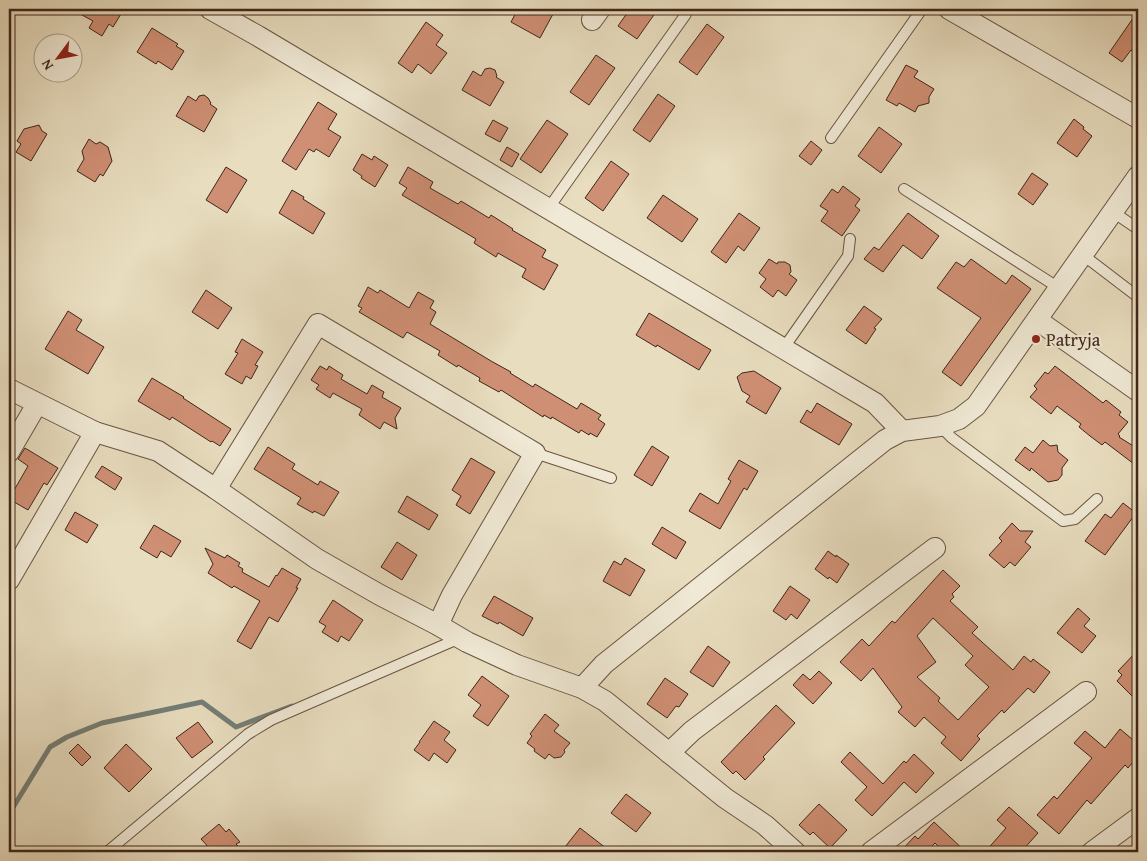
<svg xmlns="http://www.w3.org/2000/svg" width="1147" height="861" font-family="'Gentium Book Plus',serif">
  <style>
    .lines { fill: none; stroke-linecap: round; stroke-linejoin: round }
    .stream { stroke: #747f77; stroke-width: 5 }
    .building { fill: #cf8f74; stroke: #402619; fill-rule: evenodd }
    .lane-casing { stroke: #6a5442; stroke-width: 12 }
    .street-casing { stroke: #6a5442; stroke-width: 22 }
    .lane { stroke: #f0e9d5; stroke-width: 10 }
    .street { stroke: #f0e9d5; stroke-width: 20 }
    .poi-dot { fill: #8f2418; stroke: #f0e9d5; stroke-width: 2 }
    .labels { text-anchor: middle; dominant-baseline: central; stroke-width: 4; stroke-linejoin: round; paint-order: stroke }
    .poi-label { font-size: 18px; fill: #402619; stroke: #f0e9d5; text-anchor: start }
  </style>
  <rect width="100%" height="100%" fill="#e8ddbf"/>
  <filter id="stains"><feTurbulence type="fractalNoise" baseFrequency=".004" numOctaves="4"/><feColorMatrix values="0 0 0 0 .2 0 0 0 0 .09 0 0 0 0 .02 0 0 0 .5 -.17"/></filter>
  <radialGradient id="worn" r=".72"><stop offset=".6" stop-color="#630" stop-opacity="0"/><stop offset="1" stop-color="#630" stop-opacity=".3"/></radialGradient>
  <g class="lines">
    <path class="stream" d="M9,814L50,747L67,737L102,723L202,702L236,727L292,706"/>
  </g>
  <g class="building">
    <path d="M71,9H124L113,27L109,24L102,36L89,28L93,21Z"/>
    <path d="M518,9H544L553,14L540,38L511,22Z"/>
    <path d="M630,9H658L637,39L618,26Z"/>
    <path d="M1138,11V55L1131,50L1122,62L1109,53Z"/>
    <path d="M426,22L443,35L436,45L447,53L431,74L418,64L412,73L398,63Z"/>
    <path d="M707,24L724,37L697,75L679,62Z"/>
    <path d="M152,28L178,44L176,46L184,51L172,70L158,61L156,64L137,52Z"/>
    <path d="M596,55L615,68L589,105L570,92Z"/>
    <path d="M906,65L918,71L914,77L934,89L929,97V103L918,106L915,112L899,103L897,106L886,100Z"/>
    <path d="M490,68L495,70L497,76L496,77L504,82L490,106L462,90L473,71L481,76L485,69Z"/>
    <path d="M658,94L675,106L650,142L633,130Z"/>
    <path d="M204,95L208,98L211,103L210,104L217,109L204,132L176,116L188,96L196,101L199,96Z"/>
    <path d="M318,102L337,114L328,129L341,137L329,157L316,149L314,152L309,149L296,170L282,161Z"/>
    <path d="M1074,119L1084,127L1083,129L1092,136L1077,157L1057,143Z"/>
    <path d="M493,120L508,128L500,142L485,134Z"/>
    <path d="M547,120L568,134L541,173L520,159Z"/>
    <path d="M39,125L42,131L47,134L31,161L16,152L21,144L17,141L24,129Z"/>
    <path d="M879,127L902,144L881,173L858,156Z"/>
    <path d="M89,139L96,144L100,142L108,147L112,161L103,176L100,174L95,182L77,171L84,159L82,151Z"/>
    <path d="M811,141L822,150L811,165L799,156Z"/>
    <path d="M507,147L519,154L512,167L500,160Z"/>
    <path d="M362,154L372,160L374,156L388,165L375,187L361,178L362,176L353,170Z"/>
    <path d="M611,161L629,174L603,211L585,198Z"/>
    <path d="M226,167L247,180L227,213L206,200Z"/>
    <path d="M408,167L433,182L430,188L458,204L461,201L489,218L491,215L513,229L512,230L546,250L542,257L558,265L544,290L522,277L526,269L498,253L496,257L474,243L476,239L402,195L407,188L399,183Z"/>
    <path d="M1032,173L1048,184L1033,205L1018,194Z"/>
    <path d="M843,186L860,199L855,206L860,210L842,236L821,221L828,211L820,206L832,189L838,193Z"/>
    <path d="M292,190L304,197L303,199L325,213L313,234L279,213Z"/>
    <path d="M663,195L698,219L682,242L647,218Z"/>
    <path d="M739,213L760,228L744,251L738,246L726,263L711,252Z"/>
    <path d="M908,213L939,236L922,259L903,245L883,272L864,259L874,247L879,250Z"/>
    <path d="M769,259L777,264L778,262H785L790,265L791,272L789,274L797,280L786,296L778,290L773,297L760,287L766,279L759,273Z"/>
    <path d="M971,259L1006,284L1012,275L1031,289L961,386L942,372L981,318L937,288L956,262L964,267Z"/>
    <path d="M368,287L378,293L380,290L409,308L418,292L434,301L430,308L436,312L430,324L491,361L511,372L510,373L533,387L535,384L577,409L581,403L601,415L598,419L605,424L597,437L590,433L589,435L581,430L579,433L552,417L551,419L544,415L543,417L501,390L499,392L479,381L480,378L458,365L457,367L438,355L440,351L407,332L403,338L359,312L362,308L358,306Z"/>
    <path d="M206,290L232,308L218,329L192,312Z"/>
    <path d="M864,306L882,319L874,328L876,329L866,344L846,330Z"/>
    <path d="M68,311L82,320L76,330L104,347L88,374L45,349Z"/>
    <path d="M649,313L711,350L699,370L657,345L656,347L636,335Z"/>
    <path d="M242,339L263,352L255,365L258,366L251,379L246,376L242,384L225,374L238,353L235,352Z"/>
    <path d="M320,366L327,370L329,366L343,375L341,379L367,394L372,385L384,392L382,397L401,408L395,418L397,429L384,422L380,429L359,415L362,409L333,393L330,398L316,389L319,385L311,380Z"/>
    <path d="M1055,366L1103,403L1106,400L1121,412L1119,415L1128,422L1118,434L1120,436L1119,437L1138,449V467L1105,442L1102,445L1090,436L1079,427L1081,424L1057,406L1051,414L1030,397L1037,389L1034,386L1045,372L1048,374Z"/>
    <path d="M754,371L781,388L766,414L746,402L750,396L742,391L737,377L742,373Z"/>
    <path d="M152,378L184,397L183,398L231,429L220,446L212,441L211,442L172,417L170,420L138,401Z"/>
    <path d="M817,403L852,424L839,445L800,422L807,410L811,413Z"/>
    <path d="M1043,440L1050,446L1057,445L1058,452L1068,460L1062,468V475L1058,480L1048,482L1031,468L1030,471L1015,460L1025,447L1033,453Z"/>
    <path d="M652,446L669,457L652,486L634,475Z"/>
    <path d="M268,447L295,464L292,469L318,485L320,481L339,492L324,516L314,511L313,513L297,504L301,498L254,469Z"/>
    <path d="M25,448L58,468L47,485L44,483L28,510L9,499L28,466L18,459Z"/>
    <path d="M471,458L495,472L470,514L456,505L461,496L452,490Z"/>
    <path d="M739,460L758,471L747,490L744,488L720,529L689,511L700,493L718,504L731,481L728,479Z"/>
    <path d="M102,466L122,478L115,490L95,477Z"/>
    <path d="M407,496L438,515L429,530L398,512Z"/>
    <path d="M1123,503L1136,513L1105,555L1085,541L1105,514L1111,518Z"/>
    <path d="M75,512L98,525L87,543L65,530Z"/>
    <path d="M1012,523L1020,531H1033L1025,542L1031,547L1015,566L1010,562L1004,568L989,555L1002,541L999,538Z"/>
    <path d="M154,525L181,541L171,557L161,551L157,558L140,548Z"/>
    <path d="M662,527L686,542L676,559L652,544Z"/>
    <path d="M397,542L417,555L402,580L381,567Z"/>
    <path d="M205,548L225,558L227,555L240,563L238,566L243,569L242,572L269,587L276,575L277,576L282,568L301,579L296,588H298L278,622L269,617L251,649L237,641L260,601L234,586L232,588L208,573L213,564Z"/>
    <path d="M828,551L836,557V555L849,564L837,583L829,577L828,579L815,569Z"/>
    <path d="M625,558L645,570L630,596L603,581L614,561L621,565Z"/>
    <path d="M943,570L960,586L952,594L954,597L950,601L978,627L972,633L1013,670L1024,656L1031,662L1033,659L1050,672L1034,693L1028,688L1004,713L1002,710L977,736L980,739L961,761L941,743L946,737L924,717L915,727L898,712L902,707L873,668L861,681L840,662L862,639L869,646L892,621L895,623ZM933,618L973,656L965,665L989,687L958,720L938,701L940,698L917,677L936,662L917,636Z"/>
    <path d="M790,586L810,600L797,619L791,614L786,620L773,611Z"/>
    <path d="M494,596L533,618L523,636L499,622L498,624L482,616Z"/>
    <path d="M333,600L363,620L349,641L341,636L338,642L322,632L326,626L319,622Z"/>
    <path d="M1078,608L1090,619L1084,626L1096,636L1082,653L1057,633Z"/>
    <path d="M708,646L730,662L713,687L690,672Z"/>
    <path d="M1138,650V702L1117,681L1122,675L1118,671Z"/>
    <path d="M819,671L832,683L813,704L793,685L803,674L810,680Z"/>
    <path d="M482,676L509,696L488,726L473,716L481,705L468,695Z"/>
    <path d="M665,678L688,694L679,707L676,706L667,718L647,704Z"/>
    <path d="M776,705L795,723L763,757L765,759L745,780L736,771L733,774L721,762Z"/>
    <path d="M545,714L559,725L554,731L570,743L564,750L565,752L561,757L554,758L549,754L545,759L534,751L535,749L527,743L532,736L530,734Z"/>
    <path d="M434,721L450,732L444,740L456,750L447,763L434,753L429,761L414,750L420,742H419Z"/>
    <path d="M198,722L213,742L192,758L176,738Z"/>
    <path d="M1120,729L1138,744V756L1128,768L1125,765L1091,804L1087,800L1059,834L1037,815L1054,796L1057,799L1092,758L1074,743L1085,731L1105,748Z"/>
    <path d="M78,744L91,757L82,766L69,753Z"/>
    <path d="M126,744L152,769L129,792L104,768Z"/>
    <path d="M850,752L883,784L904,761L906,763L914,754L934,773L916,793L904,782L872,816L855,800L867,787L841,762Z"/>
    <path d="M626,794L651,813L636,832L611,813Z"/>
    <path d="M819,804L847,830L830,848L813,832L810,835L799,825Z"/>
    <path d="M1009,807L1038,833L1021,852H985L1006,828L997,820Z"/>
    <path d="M934,822L966,852H944L935,843L929,849L932,852H900L915,836L918,839Z"/>
    <path d="M219,824L226,832L229,829L240,842L236,844L243,852H213L201,839Z"/>
    <path d="M580,828L611,852H561Z"/>
  </g>
  <g class="lines">
    <defs>
      <g id="lane">
        <path d="M831,138L922,9"/>
        <path d="M904,189L1059,288"/>
        <path d="M548,209L686,14"/>
        <path d="M1113,212L1138,229"/>
        <path d="M1083,255L1138,297"/>
        <path d="M783,349L848,256L850,239"/>
        <path d="M940,426L952,438L1063,521L1075,519L1097,499"/>
        <path d="M535,453L611,478"/>
        <path d="M107,852L248,734L271,720L460,638"/>
      </g>
      <g id="street">
        <path d="M210,9L258,36L875,403L902,431"/>
        <path d="M949,9L1138,118"/>
        <path d="M592,20L600,9"/>
        <path d="M1037,320L1138,391"/>
        <path d="M9,389L95,432L158,451L216,489L317,559L380,595L438,625L467,642L517,665L582,688L605,701L725,798L765,825L795,852"/>
        <path d="M9,452L37,404"/>
        <path d="M216,489L318,324L535,453L452,595L438,625"/>
        <path d="M9,580L95,432"/>
        <path d="M582,688L604,664L885,440L902,431L940,426L959,419L976,406L1138,176"/>
        <path d="M669,753L692,731L935,548"/>
        <path d="M871,852L1086,692"/>
        <path d="M1092,852L1138,818"/>
      </g>
    </defs>
    <use href="#lane" class="lane-casing"/>
    <use href="#street" class="street-casing"/>
    <use href="#lane" class="lane"/>
    <use href="#street" class="street"/>
  </g>
  <circle class="poi-dot" cx="1036" cy="339" r="5"/>
  <g class="labels">
    <g class="poi-label">
      <text x="1046" y="339">Patryja</text>
    </g>
  </g>
  <rect width="1147" height="861" fill="none" stroke="#e8ddbf" stroke-width="30"/>
  <rect x="10" y="10" width="1127" height="841" fill="none" stroke="#402619" stroke-width="2.5"/>
  <rect x="15" y="15" width="1117" height="831" fill="none" stroke="#402619"/>
  <g transform="translate(58 58) rotate(238)"><circle r="24" fill="#f0e9d5" stroke="#aa9b8a"/>
  <path d="M0-4L9 19L0 12L-9 19Z" fill="#8f2418"/>
  <text y="-8" font-size="14" font-weight="bold" text-anchor="middle" fill="#402619">N</text>
  </g>
  <rect width="100%" height="100%" filter="url(#stains)"/>
  <rect width="100%" height="100%" fill="url(#worn)"/>
</svg>
